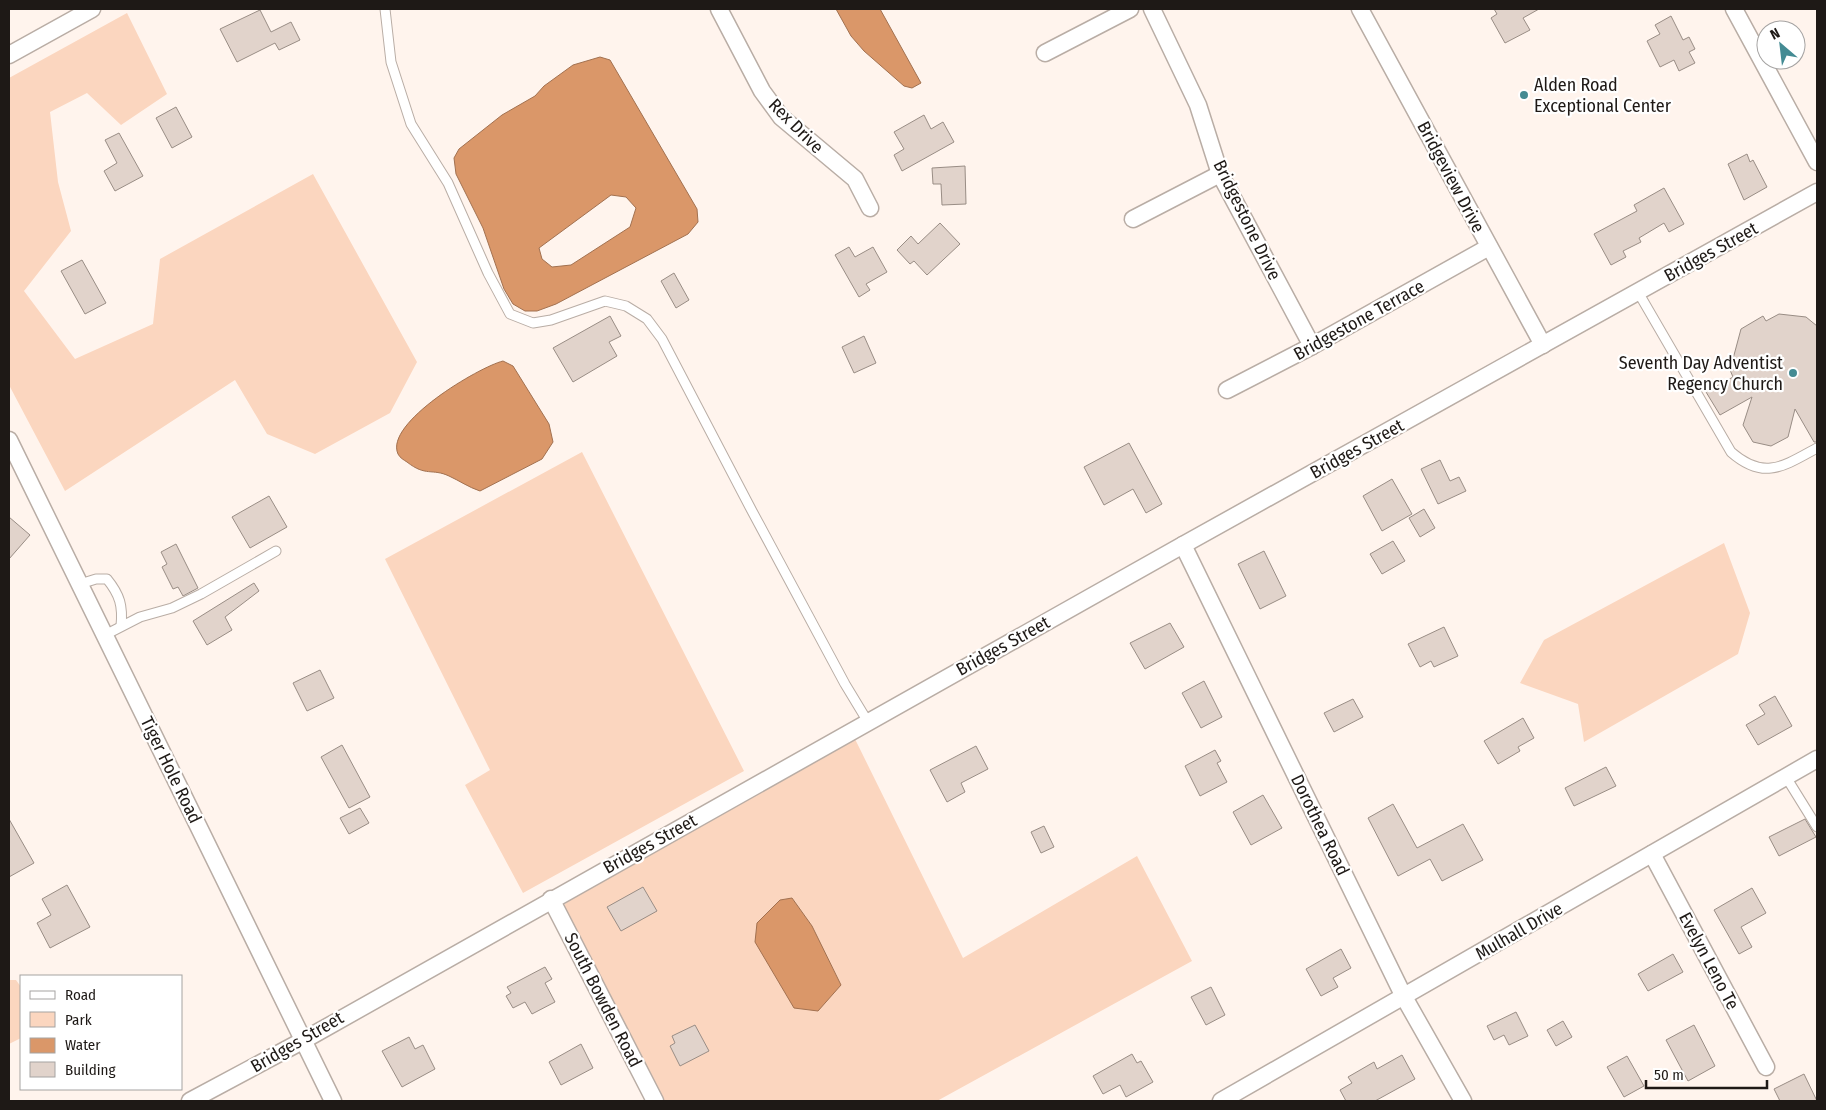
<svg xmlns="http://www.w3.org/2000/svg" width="1826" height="1110" font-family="'Fira Sans Condensed',sans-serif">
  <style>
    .green { fill: #fbd6bf; fill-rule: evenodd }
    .water { fill: #da9769; stroke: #a27150; fill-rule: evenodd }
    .building { fill: #e1d3cb; stroke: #998d85 }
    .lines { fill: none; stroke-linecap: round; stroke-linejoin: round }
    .service-casing { stroke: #b9ada5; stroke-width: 11 }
    .minor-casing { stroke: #b9ada5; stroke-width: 19 }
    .service { stroke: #fff; stroke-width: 9 }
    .minor { stroke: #fff; stroke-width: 16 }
    .poi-dot { fill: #448b93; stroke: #fff; stroke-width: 2 }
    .labels { text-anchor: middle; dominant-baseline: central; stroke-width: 4.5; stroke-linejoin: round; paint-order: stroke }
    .poi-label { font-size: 18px; fill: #1e1916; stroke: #fff; text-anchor: start }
    .street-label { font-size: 18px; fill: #1e1916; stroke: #fff }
  </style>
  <rect width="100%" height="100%" fill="#fff4ed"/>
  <g class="green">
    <path d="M127,13L167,94L121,125L87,93L50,112L58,182L71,231L24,291L75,359L153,324L160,259L313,174L417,362L390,413L315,454L267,434L235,380L65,491L9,385V78Z"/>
    <path d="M582,452L744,771L523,893L465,785L490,770L385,559Z"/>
    <path d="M1724,543L1750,613L1738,654L1584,742L1578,704L1520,683L1544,640Z"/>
    <path d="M854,737L963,958L1137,856L1192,961L937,1101H664L565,912L564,905L573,895ZM792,898L812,926L841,985L780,900Z"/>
    <path d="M9,980H16L21,987V1038L9,1044Z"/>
  </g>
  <g class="water">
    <path d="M836,9H880L921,83L912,88L904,86L864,51L851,36Z"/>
    <path d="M600,57L610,60L697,209L698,222L688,234L556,304L537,311H525L513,304L504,289L483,228L456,174L454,158L459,149L502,115L535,96L544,86L573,65ZM611,195L626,197L636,208L630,227L571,265L552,267L542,259L539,248Z"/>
    <path d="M503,361L513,366L549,424L553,442L542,459L480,491C468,487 460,481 449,476C432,468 426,477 407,462C404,460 400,458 398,454C384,423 479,367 503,361Z"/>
    <path d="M792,898L812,926L841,985L818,1011L794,1008L755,942L757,923L780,900Z"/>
  </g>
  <g class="building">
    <path d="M1494,9H1539L1523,18L1530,30L1505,43L1491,18L1497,14Z"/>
    <path d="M260,10L271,32L291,22L300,40L279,50L275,43L237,62L220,29Z"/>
    <path d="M1671,16L1683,40L1689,37L1695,49L1689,52L1695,63L1679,71L1674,60L1660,67L1647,41L1660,34L1655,25Z"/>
    <path d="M176,107L192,137L172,148L156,118Z"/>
    <path d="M924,115L931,129L943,122L954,142L902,171L894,155L904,149L894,132Z"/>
    <path d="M119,133L143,176L115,191L104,171L117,163L105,140Z"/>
    <path d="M1747,154L1750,162L1753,160L1767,187L1744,200L1728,164Z"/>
    <path d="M965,166L966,204L942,205L941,184H933L932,168Z"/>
    <path d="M1664,188L1684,224L1669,232L1664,223L1639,238L1641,242L1623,251L1626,257L1611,265L1594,234L1637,211L1634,205Z"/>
    <path d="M940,223L960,244L927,275L914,261L910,264L897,250L911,236L918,244Z"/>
    <path d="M849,247L855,257L873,247L887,272L866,284L870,290L859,297L835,255Z"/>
    <path d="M82,260L106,303L85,314L61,271Z"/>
    <path d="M674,273L689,300L676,308L661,281Z"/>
    <path d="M1779,314L1806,317L1817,326V442H1814L1795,409L1788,437L1771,446L1753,442L1743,425L1752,397L1720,415L1706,392L1733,377L1730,370L1741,329L1763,316L1766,321Z"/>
    <path d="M610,316L621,336L609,342L617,356L573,382L553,348Z"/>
    <path d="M864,336L876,363L854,373L842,347Z"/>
    <path d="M1129,443L1162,504L1146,513L1133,489L1104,505L1084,467Z"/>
    <path d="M1440,460L1450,481L1459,477L1466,491L1438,504L1421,469Z"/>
    <path d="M1392,479L1412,514L1382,531L1363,496Z"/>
    <path d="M269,496L287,527L250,548L232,517Z"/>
    <path d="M1424,509L1435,528L1420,537L1409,518Z"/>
    <path d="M9,517L30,535L9,559Z"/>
    <path d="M1393,541L1405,561L1382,574L1370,554Z"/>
    <path d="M176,544L198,588L183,596L178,587L173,589L162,567L167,564L161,552Z"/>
    <path d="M1264,551L1286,596L1260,609L1238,564Z"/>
    <path d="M254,583L259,591L225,617L232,630L207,645L193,621Z"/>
    <path d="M1170,623L1184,647L1145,669L1130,643Z"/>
    <path d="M1444,627L1458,656L1434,667L1431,661L1420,667L1408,644Z"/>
    <path d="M320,670L334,698L307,711L293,683Z"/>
    <path d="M1204,681L1222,717L1201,728L1182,693Z"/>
    <path d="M1775,696L1792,726L1758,745L1746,725L1765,714L1759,705Z"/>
    <path d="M1353,699L1363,717L1334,732L1324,713Z"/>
    <path d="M1523,718L1534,738L1518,747L1520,751L1498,764L1484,741Z"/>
    <path d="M342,745L370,797L349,808L321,757Z"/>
    <path d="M976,746L988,769L961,783L965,792L947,802L930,770Z"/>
    <path d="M1215,750L1221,761L1217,763L1227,782L1200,796L1185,766Z"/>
    <path d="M1606,767L1616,786L1574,806L1565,788Z"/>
    <path d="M1263,795L1282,828L1251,845L1233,812Z"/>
    <path d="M1393,804L1417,848L1463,824L1483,860L1442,881L1430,859L1398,876L1368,818Z"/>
    <path d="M360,808L369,823L349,834L340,818Z"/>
    <path d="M9,819L34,863L9,877Z"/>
    <path d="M1805,819L1816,837L1779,856L1769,837Z"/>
    <path d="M1044,826L1054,847L1041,853L1031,832Z"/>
    <path d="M67,885L90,927L50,948L37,923L51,915L42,899Z"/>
    <path d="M643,887L657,911L621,931L607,907Z"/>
    <path d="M1752,888L1766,913L1741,927L1752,947L1739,954L1714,910Z"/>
    <path d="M1341,949L1351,968L1333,978L1338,987L1321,996L1306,969Z"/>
    <path d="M1673,954L1683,972L1648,991L1638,974Z"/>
    <path d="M545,967L552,979L545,983L555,1002L532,1014L525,1002L513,1008L506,996L511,993L507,987Z"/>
    <path d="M1211,987L1225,1015L1206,1025L1191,997Z"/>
    <path d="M1516,1012L1528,1036L1509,1045L1504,1035L1494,1040L1487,1026Z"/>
    <path d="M1563,1021L1572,1037L1556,1046L1547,1030Z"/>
    <path d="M695,1025L709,1051L680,1066L670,1046L675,1043L672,1036Z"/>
    <path d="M1694,1025L1715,1066L1688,1081L1666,1040Z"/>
    <path d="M409,1037L415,1049L423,1045L435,1069L402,1087L382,1051Z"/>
    <path d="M581,1044L593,1068L561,1085L549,1062Z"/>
    <path d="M1132,1054L1137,1063L1141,1061L1153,1082L1126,1097L1120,1085L1103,1094L1093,1076Z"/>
    <path d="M1402,1055L1415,1079L1375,1101H1346L1340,1090L1352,1083L1348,1077L1374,1062L1377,1069Z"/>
    <path d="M1627,1056L1644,1086L1624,1097L1607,1067Z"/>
    <path d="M1804,1074L1817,1101H1780L1774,1089Z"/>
  </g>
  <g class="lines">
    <defs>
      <g id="service">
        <path d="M385,9L391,62L411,124L448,183L488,273L510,314L533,323L551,320L605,301L626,306L647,319L662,339L752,511L845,684L868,722"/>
        <path d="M1638,292L1731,452C1764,481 1784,466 1817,448"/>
        <path d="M80,584L96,579H107C120,595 123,606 121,626"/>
        <path d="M105,635L140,617L172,608L201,594L276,551"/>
        <path d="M1786,777L1817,827"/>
      </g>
      <g id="minor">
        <path d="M719,9L762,91L781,117L855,179L870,208"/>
        <path d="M1152,9L1198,105L1220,174L1312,346"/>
        <path d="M1360,9L1543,345"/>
        <path d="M1734,9L1817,162"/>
        <path d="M1045,53L1130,9"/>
        <path d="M9,55L92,9"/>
        <path d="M1133,219L1220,174"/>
        <path d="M1227,390L1312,346L1489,247"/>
        <path d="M9,440L333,1101"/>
        <path d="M1183,545L1404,997L1463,1101"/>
        <path d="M1652,854L1766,1067"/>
        <path d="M551,899L655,1101"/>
        <path d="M190,1101L304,1040L1183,545L1817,192"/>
        <path d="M1221,1101L1817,759"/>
      </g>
    </defs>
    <use href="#service" class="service-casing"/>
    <use href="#minor" class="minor-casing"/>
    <use href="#service" class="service"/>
    <use href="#minor" class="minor"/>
  </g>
  <g class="poi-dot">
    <circle cx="1524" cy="95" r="5"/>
    <circle cx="1793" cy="373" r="5"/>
  </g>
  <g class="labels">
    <g class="poi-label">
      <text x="1534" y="85">Alden Road<tspan x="1534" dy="21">Exceptional Center</tspan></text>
      <text x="1783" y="363" text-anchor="end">Seventh Day Adventist<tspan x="1783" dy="21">Regency Church</tspan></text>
    </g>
    <g class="street-label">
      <text transform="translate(796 126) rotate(45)">Rex Drive</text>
      <text transform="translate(1451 177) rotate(62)">Bridgeview Drive</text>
      <text transform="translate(1247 220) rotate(64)">Bridgestone Drive</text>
      <text transform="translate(1711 252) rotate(-29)">Bridges Street</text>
      <text transform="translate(1359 320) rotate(-29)">Bridgestone Terrace</text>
      <text transform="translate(1357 449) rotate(-29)">Bridges Street</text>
      <text transform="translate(1003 646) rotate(-29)">Bridges Street</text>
      <text transform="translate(171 770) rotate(64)">Tiger Hole Road</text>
      <text transform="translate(1320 825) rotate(64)">Dorothea Road</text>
      <text transform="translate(650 844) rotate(-29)">Bridges Street</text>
      <text transform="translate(1519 931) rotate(-30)">Mulhall Drive</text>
      <text transform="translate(1709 961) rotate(62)">Evelyn Leno Te</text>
      <text transform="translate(603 1000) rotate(63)">South Bowden Road</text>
      <text transform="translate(297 1042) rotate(-30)">Bridges Street</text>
    </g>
  </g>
  <rect width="1826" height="1110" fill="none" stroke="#1e1916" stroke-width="20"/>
  <rect x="20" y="975" width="162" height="115" fill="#ffffff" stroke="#a5a3a2"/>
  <rect x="30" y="991" width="25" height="8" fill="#ffffff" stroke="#a5a3a2"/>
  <text x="65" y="1000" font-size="15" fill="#1e1916">Road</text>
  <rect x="30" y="1012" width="25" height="15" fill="#fbd6bf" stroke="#a5a3a2"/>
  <text x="65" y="1025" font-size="15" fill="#1e1916">Park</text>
  <rect x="30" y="1038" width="25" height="15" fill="#da9769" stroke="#a5a3a2"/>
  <text x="65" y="1050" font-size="15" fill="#1e1916">Water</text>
  <rect x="30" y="1062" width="25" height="15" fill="#e1d3cb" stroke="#a5a3a2"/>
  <text x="65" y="1075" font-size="15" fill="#1e1916">Building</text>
  <g transform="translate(1781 45) rotate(332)"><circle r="24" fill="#ffffff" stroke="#a5a3a2"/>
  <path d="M0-4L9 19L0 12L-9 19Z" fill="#448b93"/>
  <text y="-8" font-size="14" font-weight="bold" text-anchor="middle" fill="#1e1916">N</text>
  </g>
  <path d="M1646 1080v8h121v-8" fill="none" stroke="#1e1916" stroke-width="2.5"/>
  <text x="1654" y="1080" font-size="15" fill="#1e1916" stroke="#ffffff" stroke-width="4" paint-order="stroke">50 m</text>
</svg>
